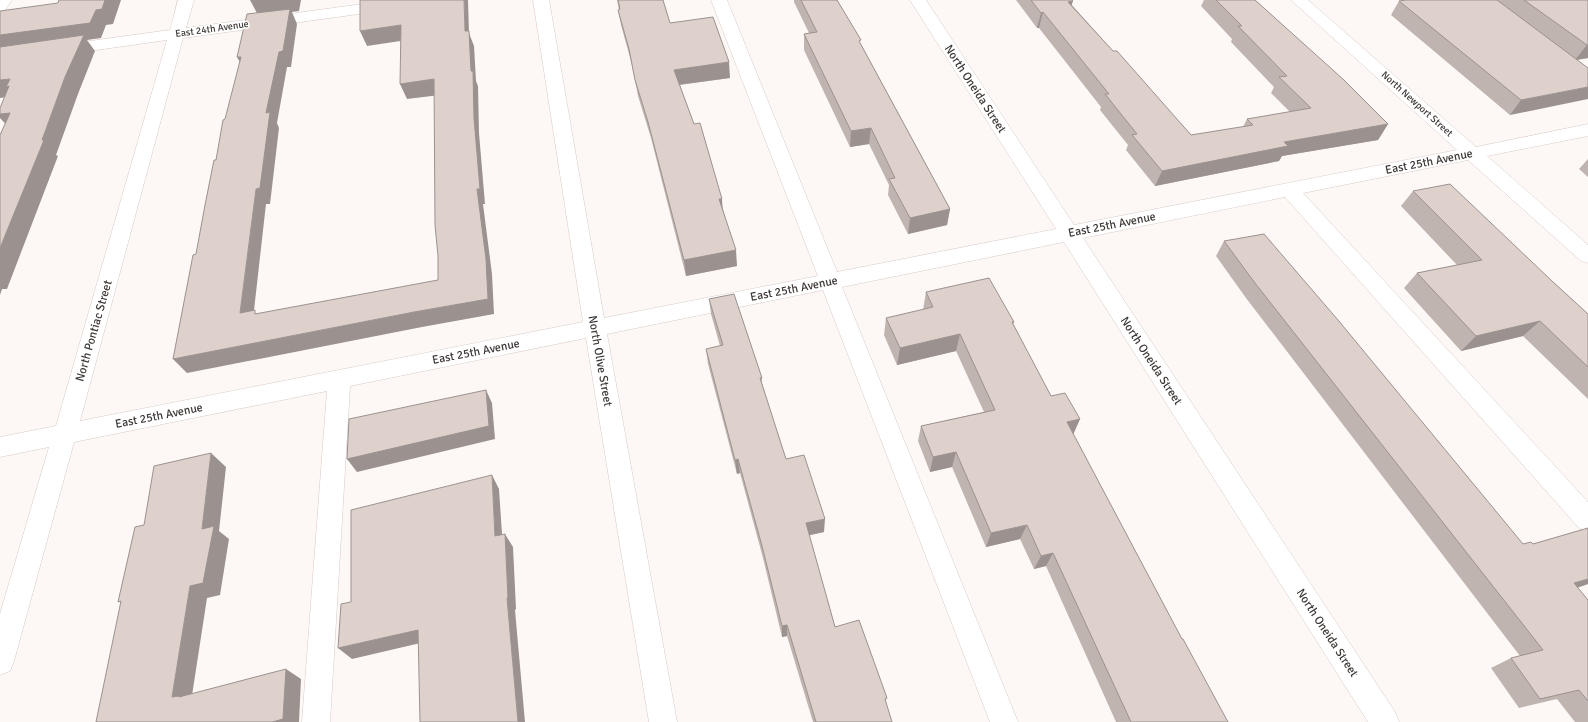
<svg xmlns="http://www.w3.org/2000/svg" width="1588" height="722" font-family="Signika,sans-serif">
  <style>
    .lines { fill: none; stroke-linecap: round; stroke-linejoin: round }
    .minor-casing { stroke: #d7cac5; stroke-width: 1 }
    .minor { fill: #fff; fill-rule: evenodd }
    .wall { fill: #bfb4af }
    .shaded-wall { fill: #9b928f }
    .building { fill: #ded1cc; stroke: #9b928f }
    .labels { text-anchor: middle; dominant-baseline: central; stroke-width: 3; stroke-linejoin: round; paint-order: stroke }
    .far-street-label { font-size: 10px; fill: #3d3836; stroke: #fff }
    .street-label { font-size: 12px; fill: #3d3836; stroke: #fff }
  </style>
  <rect width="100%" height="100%" fill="#fdf8f6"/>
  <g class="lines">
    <defs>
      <g id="minor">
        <path d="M0,0H12L5,10L0,12Z"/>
        <path d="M178,0H194L186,28L392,0H433L430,3L425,5L183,38L80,421L583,322L533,0H549L604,318L818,276L711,0H727L837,272L1056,229L910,0H926L1074,225L1457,150L1291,0H1308L1476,147L1588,124V136L1487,156L1588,245V263L1581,261L1468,160L1303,193L1588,502V531L1579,528L1285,197L1083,238L1395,712L1399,722H1368L1064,242L842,287L1018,722H990L823,290L607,334L677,722H649L586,338L350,386L330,722H302L327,391L74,442L14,661L10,671L0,675V614L49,447L0,457V437L56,426L167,40L61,55L55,53L53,50L55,47L61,45L170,30Z"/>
      </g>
    </defs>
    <use href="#minor" class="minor-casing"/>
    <use href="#minor" class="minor"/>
  </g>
  <g class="wall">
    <path d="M617,0H663L670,23L730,78L680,85L723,209L737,266L686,276L651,138L638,96L632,65L621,25L618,10H619Z"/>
    <path d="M794,0H837L950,209L947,225L908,234L888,195L889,185L869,144L850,147L804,50V34L809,33L794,2Z"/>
    <path d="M1016,0H1072V5L1113,51L1191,135L1243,127L1247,119L1290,112L1271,93L1274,87L1231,42L1232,39L1201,6L1204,0H1255L1388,124L1378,140L1282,156L1279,161L1155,186L1126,150L1128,145L1100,110L1101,107L1039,28H1037Z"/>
    <path d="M1406,0H1588V58L1577,60L1510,115L1391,15L1399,1Z"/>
    <path d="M1588,159V177L1579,169Z"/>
    <path d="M1413,191L1552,281L1588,314V399L1523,336L1461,351L1404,288L1417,273L1457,265L1401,206Z"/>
    <path d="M1224,241L1523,544H1533L1588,528V584L1577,588L1588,600V722H1575L1557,699L1519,708L1491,668L1511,658L1520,656L1246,298L1216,256Z"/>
    <path d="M926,292L1014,322L1013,325L1051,396L1080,419L1073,434L1182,639L1228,722H1116L1046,566L1034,569L1020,539L986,547L952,467L930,472L918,441L921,426L984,412L956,351L897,365L884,335L886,318L923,310Z"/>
    <path d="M709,299L762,378V384L786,459L824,532L809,535L835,627L887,698L885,702L892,722H813L787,636L782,637L763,558L740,473L737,474L708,364L706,349L720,346L711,314Z"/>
  </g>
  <g class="shaded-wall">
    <path d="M105,0H121L113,24L106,25L101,38L87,40L95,51L78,94L56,155L58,156L7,289H2L0,295V248L42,140L65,77L0,51V35L96,10Z"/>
    <path d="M250,0H301L299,11L292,12L297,24L291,67H287L277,123L279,128L270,204H266L252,328L240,313L266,113L259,17Z"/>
    <path d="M464,0H468L469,33L474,46L476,81L478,86L479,133L485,204H483L492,274L494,314L422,327L187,373L173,359L414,312L488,299L477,189L471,71L465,31Z"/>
    <path d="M1073,1L1068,16V2Z"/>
    <path d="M1043,12L1039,28H1037L1041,13Z"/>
    <path d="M401,25L407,40L367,46L360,31Z"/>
    <path d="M1587,45H1588V58L1575,60Z"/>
    <path d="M237,57H241L246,73Z"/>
    <path d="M729,62L730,78L676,85L674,70Z"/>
    <path d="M10,79L14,96L0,98V80Z"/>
    <path d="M434,79L440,95L407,99L400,84Z"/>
    <path d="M1588,87V99L1510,115L1521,100Z"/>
    <path d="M10,113L12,131L0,118V114Z"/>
    <path d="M1388,124L1378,140L1282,156L1279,161L1155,186L1162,171L1284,142Z"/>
    <path d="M871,128L869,144L850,147L851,131Z"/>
    <path d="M719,199H722L723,214Z"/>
    <path d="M950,209L947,225L908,234L910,218Z"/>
    <path d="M736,250L737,266L686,276L684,260Z"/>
    <path d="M1540,321L1523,336L1461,351L1476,336Z"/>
    <path d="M960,334L956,351L897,365L900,348Z"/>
    <path d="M486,390L492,403L495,439L357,472L347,459Z"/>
    <path d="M1080,419L1073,435L1067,422Z"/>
    <path d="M956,452L952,467L930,472L933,457Z"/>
    <path d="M211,453L226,467L219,531L229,539L220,595L207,598L191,702L172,697L190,586L202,529Z"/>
    <path d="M738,459L740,473L737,474L735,460Z"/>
    <path d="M492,475L499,489L503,549L495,536Z"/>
    <path d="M825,519L824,532L806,536V523Z"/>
    <path d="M1027,525L1020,539L986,547L991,533Z"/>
    <path d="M505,534L513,547L516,609L515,610L525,722H518L507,598Z"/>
    <path d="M1053,553L1046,566L1034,569L1041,556Z"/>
    <path d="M1588,579V584L1554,595L1574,583Z"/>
    <path d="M787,625V636L782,637V626Z"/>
    <path d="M418,630L429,641L352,659L338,648Z"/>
    <path d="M286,669L301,679L299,722H272Z"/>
  </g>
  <g class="building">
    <path d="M59,0H105L102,9L96,10L90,23L0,35V11L58,3Z"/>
    <path d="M360,0H464L465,31H469L471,71H473L474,118L480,189H477L486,259L488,299L414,312L173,359L193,255L196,254L205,205L214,160H216L223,120L225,119L241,57H237L247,14L290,9L283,51L279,52L266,113L270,112L260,188L256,189L240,313L255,310V314L438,280V256L435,225L434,79L400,84L401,25L360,31Z"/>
    <path d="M618,0H663L670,23L713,17L729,62L674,70L694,124L700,123L722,199H719L736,250L684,260L648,122L635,80L629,49L618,10L620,9Z"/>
    <path d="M801,0H837L861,40L859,41L950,209L910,218L889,179L895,178L871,128L851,131L804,34L817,32Z"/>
    <path d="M1031,0H1072L1073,1L1068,2L1113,51H1117L1191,135L1253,125L1247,119L1311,108L1279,77L1287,76L1238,26H1242L1216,0H1255L1344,80L1388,124L1284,142L1288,146L1162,171L1132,135L1137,134L1105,94H1109L1043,12L1041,13Z"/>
    <path d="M1406,0H1497L1588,68V87L1521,100L1399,1Z"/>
    <path d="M1524,0H1588V45H1587Z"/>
    <path d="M84,35L65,77L42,140H44L0,248V135L10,113L0,114V108L9,86L6,87L10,79L0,80V47Z"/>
    <path d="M1450,184L1552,281L1588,314V367L1540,321L1476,336L1417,273L1482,260L1413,191Z"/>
    <path d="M1264,234L1338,320L1523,544L1531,542L1533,544L1588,528V579L1574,583L1588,600V701L1579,690L1540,699L1511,658L1543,650L1255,283L1224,241Z"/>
    <path d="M989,278L1014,322H1012L1051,396L1065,393L1080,419L1067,422L1182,639H1183L1228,722H1131L1053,553L1041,556L1027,525L991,533L956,452L933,457L921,426L995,410L960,334L900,348L886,318L933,307L926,292Z"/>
    <path d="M734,294L762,378H760L786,459L804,455L825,519L806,523L835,627L859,620L887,698L885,699L892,722H816L787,625L782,626L762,546L738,459L735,460L706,349L723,345L709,299Z"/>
    <path d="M486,390L489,426L347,459L349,419Z"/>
    <path d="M211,453L202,529L214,526L203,583L190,586L172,697L179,696V697L286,669L283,719L272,722H96L121,601L118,602L135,527L144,525L154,466Z"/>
    <path d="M492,475L495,536L505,534L508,598H507L518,722H420L418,630L338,648L341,604L351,602V510Z"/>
  </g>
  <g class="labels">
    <g class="far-street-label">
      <text transform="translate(212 29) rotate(-8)">East 24th Avenue</text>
      <text transform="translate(1417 104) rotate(42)">North Newport Street</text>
    </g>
    <g class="street-label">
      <text transform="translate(975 89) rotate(57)">North Oneida Street</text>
      <text transform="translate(1429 162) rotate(-11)">East 25th Avenue</text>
      <text transform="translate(1112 225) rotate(-11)">East 25th Avenue</text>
      <text transform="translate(794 289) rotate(-11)">East 25th Avenue</text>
      <text transform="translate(94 331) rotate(-74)">North Pontiac Street</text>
      <text transform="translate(476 352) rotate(-11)">East 25th Avenue</text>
      <text transform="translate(600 361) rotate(80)">North Olive Street</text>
      <text transform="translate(1151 361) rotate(57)">North Oneida Street</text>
      <text transform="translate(159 416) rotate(-11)">East 25th Avenue</text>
      <text transform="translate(1327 633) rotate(57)">North Oneida Street</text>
    </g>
  </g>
</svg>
